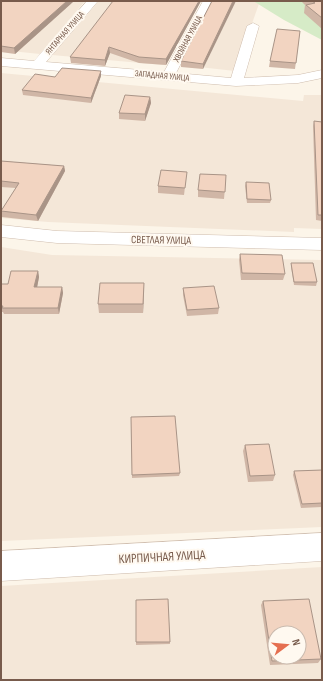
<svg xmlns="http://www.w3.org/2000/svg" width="323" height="681" font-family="'Sofia Sans Condensed',sans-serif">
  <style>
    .residential { fill: #f4e7d8; fill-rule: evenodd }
    .green { fill: #d6ebc7 }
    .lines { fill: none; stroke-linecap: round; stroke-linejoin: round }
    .minor-casing { stroke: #cfbdae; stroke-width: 1 }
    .minor { fill: #fff; fill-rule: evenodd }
    .wall { fill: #d0b6a6 }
    .shaded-wall { fill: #a99487 }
    .building { fill: #f2d4c1; stroke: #a99487; fill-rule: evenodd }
    .labels { text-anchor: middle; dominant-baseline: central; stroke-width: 4; stroke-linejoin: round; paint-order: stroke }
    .far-street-label { font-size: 9px; fill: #785b4c; stroke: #fff9f0 }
    .street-label { font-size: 11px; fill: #785b4c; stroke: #fff9f0 }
    .near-street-label { font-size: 13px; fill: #785b4c; stroke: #fff9f0 }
  </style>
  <rect width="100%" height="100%" fill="#fcf5e9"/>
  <g class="residential">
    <path d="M1,1H85L40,54L1,50Z"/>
    <path d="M99,1H200L163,65L52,55Z"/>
    <path d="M215,1H260L235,71L181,65Z"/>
    <path d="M1,73L303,101L304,95H322V229L294,228V232L48,222L1,218Z"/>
    <path d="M1,247L52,255L322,260V527L1,541Z"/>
    <path d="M322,567V680H1V586ZM275,633H299V657H275Z"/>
  </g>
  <path class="green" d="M253,1H322V40L284,20Z"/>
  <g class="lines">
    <defs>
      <g id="minor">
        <path d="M87,1H98L46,62L164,72L203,1H213L176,73L231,78L247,26L253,23L259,26L244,78L298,75L322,70V78L298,83L236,86L1,66V58L34,61Z"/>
        <path d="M1,225L57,231L322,238V250L57,243L1,237Z"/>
        <path d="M322,533V561L1,581V551Z"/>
      </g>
    </defs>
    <use href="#minor" class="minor-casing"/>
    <use href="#minor" class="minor"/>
  </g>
  <g class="wall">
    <path d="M1,1H74L15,54L1,52Z"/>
    <path d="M201,1L166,65L139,63L110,53L105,66L71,63L70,57Z"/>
    <path d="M212,1L203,69L181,67V61Z"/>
    <path d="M301,1H322V29L304,13L305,5Z"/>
    <path d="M300,31L295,69L269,67L270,61Z"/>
    <path d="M101,71V76L91,103L23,95L22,90L55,77Z"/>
    <path d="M150,97L151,103L145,121L119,119V113Z"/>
    <path d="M314,121L322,122V221L316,220L313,126Z"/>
    <path d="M1,161L64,166L65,171L38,221L2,217L1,211L16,188L1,187Z"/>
    <path d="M226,175L224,199L198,197V190Z"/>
    <path d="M186,178L184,195L158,193V186Z"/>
    <path d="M246,182L271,200L270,203H247L245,186Z"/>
    <path d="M240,254L285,274L283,280H241L239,260Z"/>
    <path d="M291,263L317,282L316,286L294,285L291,267Z"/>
    <path d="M38,271L39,277L37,287H62L63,293L59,314H4L3,312H1V284H8Z"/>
    <path d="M144,283L143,313H99L98,304Z"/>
    <path d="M183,288L219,308L218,314L187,316L183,295Z"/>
    <path d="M131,417L180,473L179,476L132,478Z"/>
    <path d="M245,445L275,475L273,481L248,482L243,451Z"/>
    <path d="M322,470V507L301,508L293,475L294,471Z"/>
    <path d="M168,599L170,644L136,645V642Z"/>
    <path d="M263,601L321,659L318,663L270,665L261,605Z"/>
  </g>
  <g class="shaded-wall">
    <path d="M67,1H74L15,54L14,48Z"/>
    <path d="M199,1H201L166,65V59Z"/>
    <path d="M233,1H236L203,69V64Z"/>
    <path d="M109,47L110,53L105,66V60Z"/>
    <path d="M101,71V76L91,103V98Z"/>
    <path d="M150,97L151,103L145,121V114Z"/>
    <path d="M64,166L65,171L38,221L36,215Z"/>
    <path d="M38,271L39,277L36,293L34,287Z"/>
    <path d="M144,283V292L143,313V304Z"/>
    <path d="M62,287L63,293L59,314L58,308Z"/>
  </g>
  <g class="building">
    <path d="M1,1H67L14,48L1,46Z"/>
    <path d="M113,1H199L166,59L139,57L109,47L105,60L70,57Z"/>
    <path d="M212,1H233L203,64L181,61Z"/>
    <path d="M312,1H322V18L306,5L315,3Z"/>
    <path d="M277,29L300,31L296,63L270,61Z"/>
    <path d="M62,68L101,71L91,98L22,90L35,74L55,77Z"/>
    <path d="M125,95L150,97L145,114L119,113Z"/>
    <path d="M314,121L322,122V215H318Z"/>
    <path d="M1,161L64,166L36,215L1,211L19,183L1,181Z"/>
    <path d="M161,170L187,172L185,188L158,186Z"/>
    <path d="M200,174L226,175L225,192L198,190Z"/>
    <path d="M246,182L269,183L271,200L247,199Z"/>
    <path d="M240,254L282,255L285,274L242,273Z"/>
    <path d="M291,263H313L317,282H294Z"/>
    <path d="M11,271H38L34,287H62L58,308H2L3,306H1V284H8Z"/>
    <path d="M100,283H144L143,304H98Z"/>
    <path d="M214,286L219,308L187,310L183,288Z"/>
    <path d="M175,416L180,473L132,475L131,417Z"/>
    <path d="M269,444L275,475L250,476L245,445Z"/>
    <path d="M322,470V503L302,504L294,471Z"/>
    <path d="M168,599L170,642H136V600Z"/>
    <path d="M309,599L321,659L272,661L263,601ZM275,633H299V657H275Z"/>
  </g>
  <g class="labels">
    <g class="far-street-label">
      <text transform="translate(65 33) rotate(-49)">ЯНТАРНАЯ УЛИЦА</text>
      <text transform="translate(188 39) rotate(-62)">ХВОЙНАЯ УЛИЦА</text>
      <text transform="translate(162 76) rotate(5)">ЗАПАДНАЯ УЛИЦА</text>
    </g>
    <g class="street-label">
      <text transform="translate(161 240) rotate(1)">СВЕТЛАЯ УЛИЦА</text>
    </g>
    <g class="near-street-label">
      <text transform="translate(162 557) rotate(-3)">КИРПИЧНАЯ УЛИЦА</text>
    </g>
  </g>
  <rect width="323" height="681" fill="none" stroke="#785b4c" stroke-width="4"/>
  <g transform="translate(287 645) rotate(74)"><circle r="19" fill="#fff9f0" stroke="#c9baae"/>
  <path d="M0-3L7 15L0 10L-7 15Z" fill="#e56f50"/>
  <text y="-6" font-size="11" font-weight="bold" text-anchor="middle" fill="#785b4c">N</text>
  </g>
</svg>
